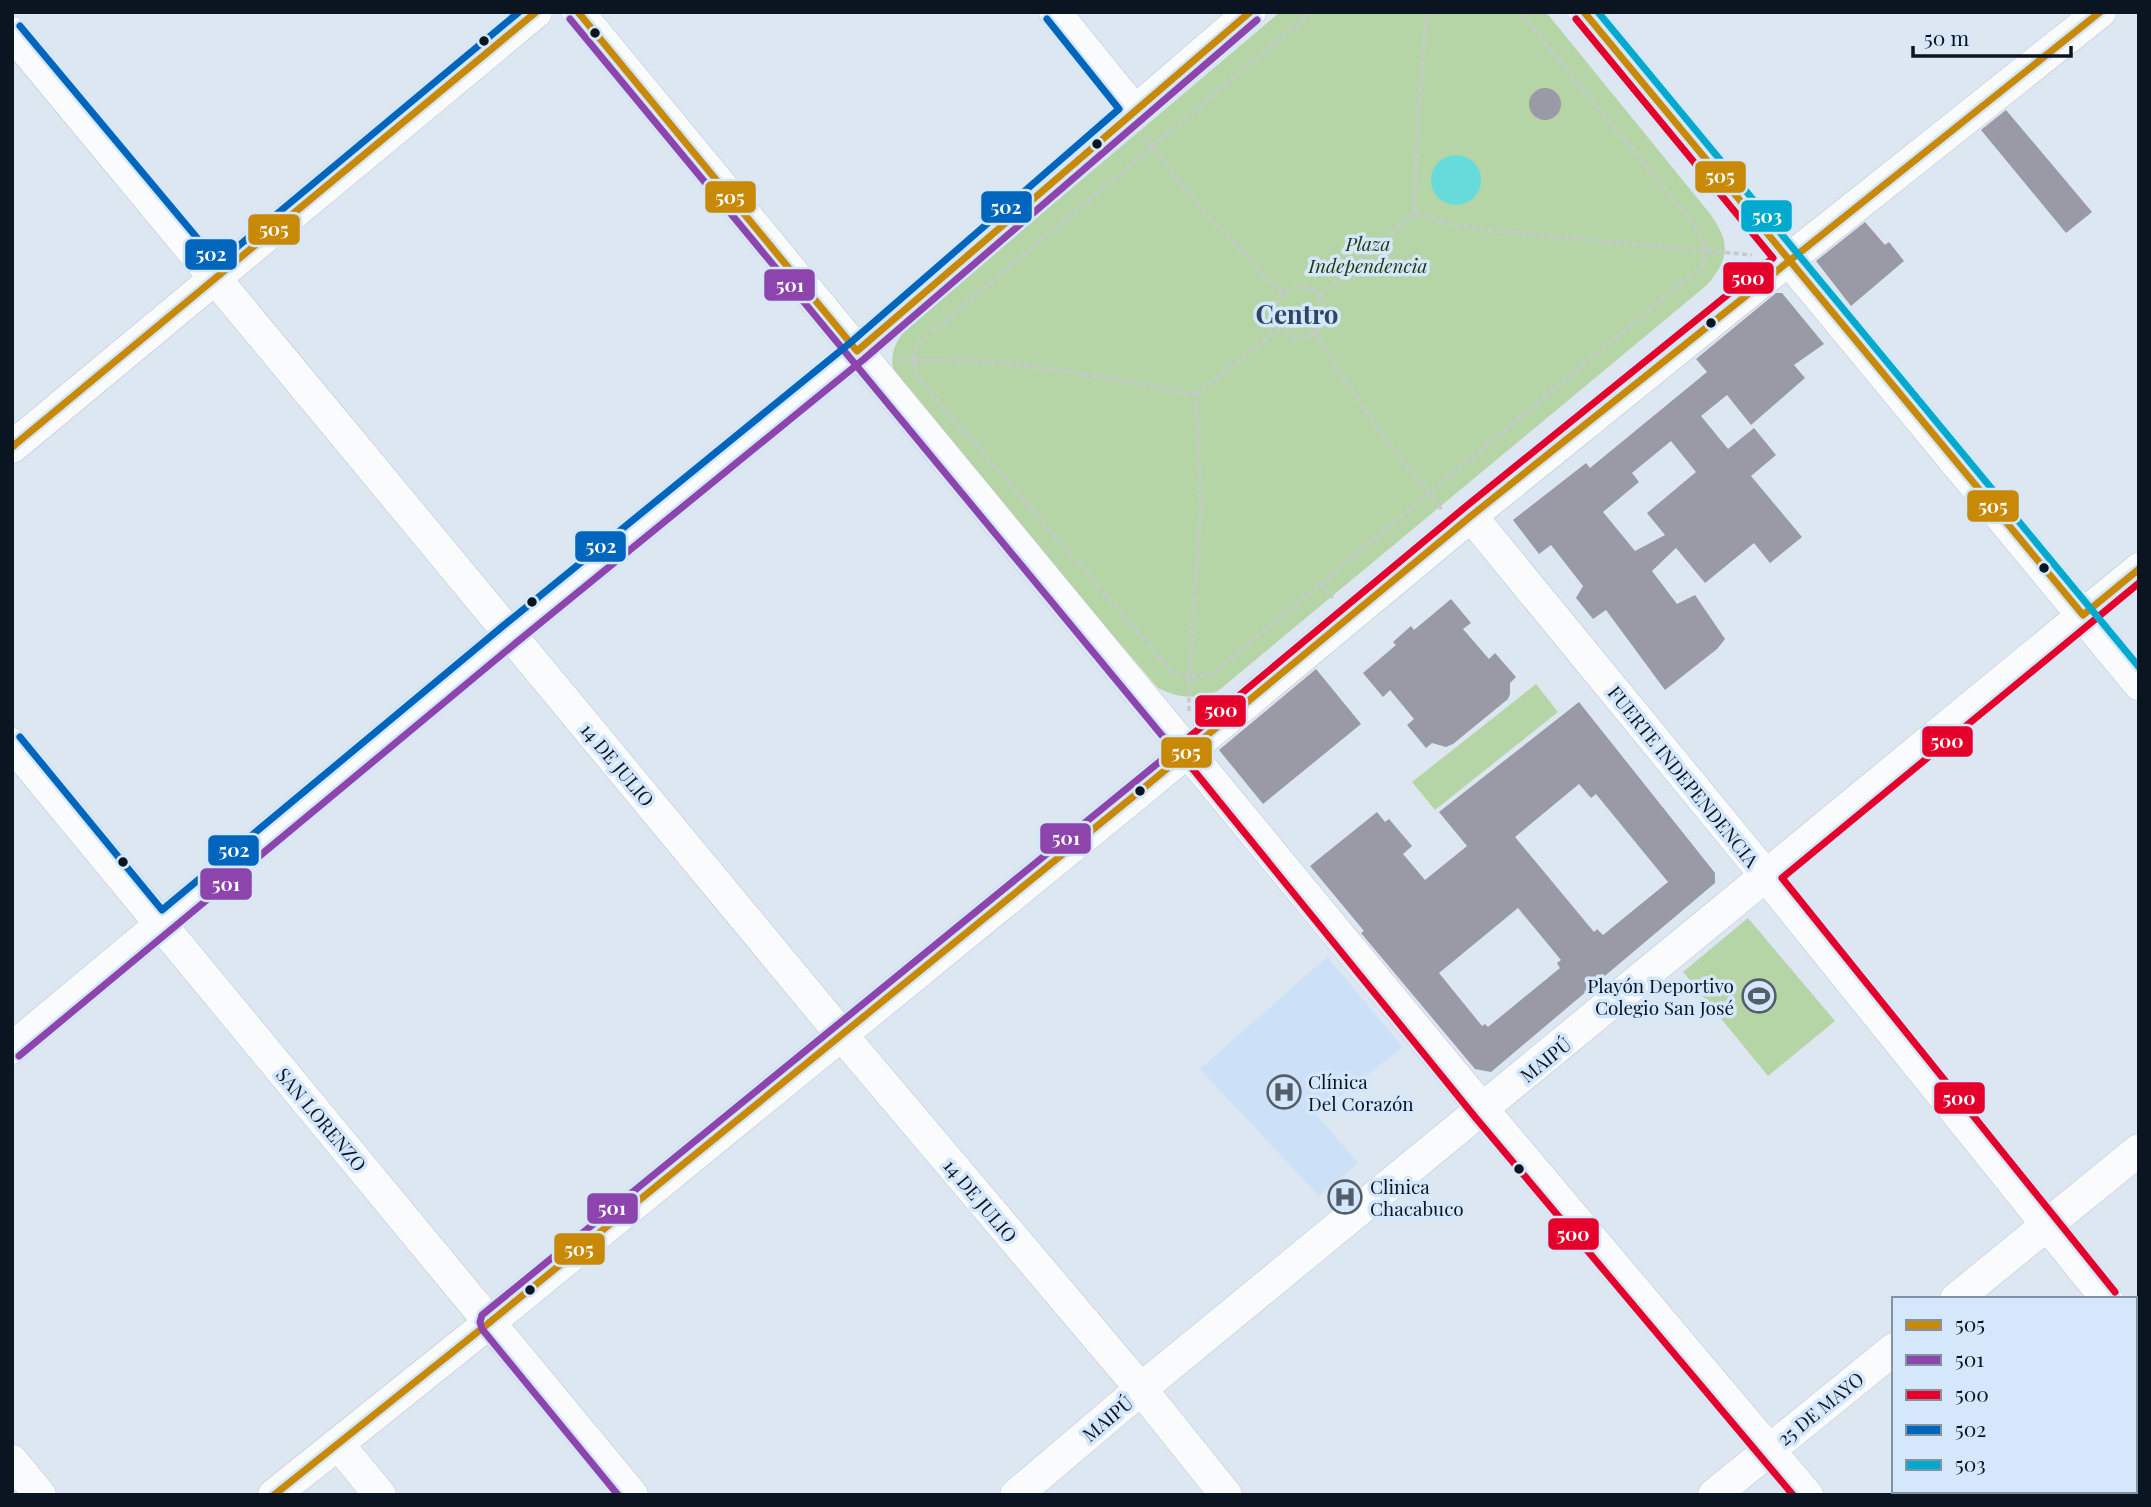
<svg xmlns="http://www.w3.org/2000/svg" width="2151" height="1507" font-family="'Playfair Display',serif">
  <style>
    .built { fill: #cce0f7 }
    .green { fill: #b6d5a6 }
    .water { fill: #67dbda }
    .building { fill: #999aa5; fill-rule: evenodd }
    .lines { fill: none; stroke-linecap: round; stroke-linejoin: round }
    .minor-casing { stroke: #bbc5d1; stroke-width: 33 }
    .path { stroke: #c6c9ce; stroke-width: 3.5; stroke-dasharray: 5 3.5; stroke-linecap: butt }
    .minor { stroke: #fafbfd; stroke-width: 32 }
    .bus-1-casing { stroke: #d4e7fb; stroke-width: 12 }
    .bus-2-casing { stroke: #d4e7fb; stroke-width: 12 }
    .bus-3-casing { stroke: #d4e7fb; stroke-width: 12 }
    .bus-4-casing { stroke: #d4e7fb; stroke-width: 12 }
    .bus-5-casing { stroke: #d4e7fb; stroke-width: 12 }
    .bus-1 { stroke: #c88907; stroke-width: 7 }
    .bus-2 { stroke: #8e44ad; stroke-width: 7 }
    .bus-3 { stroke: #e4002b; stroke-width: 7 }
    .bus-4 { stroke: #0065bd; stroke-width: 7 }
    .bus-5 { stroke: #00a9ce; stroke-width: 7 }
    .bus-dot { fill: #0a1521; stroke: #d4e7fb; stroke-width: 2.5 }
    .labels { text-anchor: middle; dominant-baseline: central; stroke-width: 7; stroke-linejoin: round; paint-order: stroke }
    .park-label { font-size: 19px; font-style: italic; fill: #24390a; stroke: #d4e7fb }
    .street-label { font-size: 19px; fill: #0a1521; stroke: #d4e7fb }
    .poi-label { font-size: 19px; fill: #0a1521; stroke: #d4e7fb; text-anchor: start }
    .district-label { font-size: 26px; font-weight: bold; fill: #2d4763; stroke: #d4e7fb }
    .line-badge { stroke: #d4e7fb; stroke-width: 2.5 }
    .badge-label { font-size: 19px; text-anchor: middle; font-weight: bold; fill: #fff }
  </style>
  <rect width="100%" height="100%" fill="#dde7f2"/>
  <path class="built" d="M1327,957L1403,1047L1317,1115L1358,1163L1319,1196L1200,1069Z"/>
  <g class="green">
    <path d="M1280,12H1546L1711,215C1731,244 1729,259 1707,285L1218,691C1195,699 1180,699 1158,688L899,386C888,361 890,347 909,326Z"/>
    <path d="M1536,684L1558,712L1435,810L1412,782Z"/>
    <path d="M1748,918L1835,1021L1768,1076L1683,972Z"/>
  </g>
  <circle class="water" cx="1456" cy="180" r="25"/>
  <g class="building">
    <circle cx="1545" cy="104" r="16"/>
    <path d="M2006,110L2092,212L2066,233L1981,130Z"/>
    <path d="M1865,222L1885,245L1889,242L1904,261L1851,306L1816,261Z"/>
    <path d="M1776,293H1782L1824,344L1794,365L1805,378L1751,425L1727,395L1701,416L1728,449L1754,428L1776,455L1751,476L1802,537L1770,563L1754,543L1705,583L1676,548L1652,571L1677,604L1695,595L1725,639L1717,649L1665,690L1606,610L1593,619L1576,598L1583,586L1551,545L1539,554L1513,520L1586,463L1590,468L1707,372L1696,359ZM1671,441L1696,472L1647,513L1665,535L1635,551L1603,512L1639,482L1632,473Z"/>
    <path d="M1451,599L1471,623L1463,629L1489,659L1495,653L1516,677L1510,683V694L1508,699L1453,744L1446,747L1432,743L1426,748L1407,725L1414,719L1390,690L1383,697L1363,673L1396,645L1393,642L1411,626L1414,630Z"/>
    <path d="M1316,669L1361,724L1263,804L1219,750Z"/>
    <path d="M1579,702L1715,873V883L1491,1072L1475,1069L1361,933L1364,931L1310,866L1377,812L1385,822L1389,819L1412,846L1403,854L1425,880L1467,846L1439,812ZM1579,784L1591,798L1596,794L1668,882L1603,935L1597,929L1594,932L1515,837ZM1518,908L1561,960L1557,963L1560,968L1488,1027L1485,1024L1482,1026L1439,973Z"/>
  </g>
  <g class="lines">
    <defs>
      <g id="minor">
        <path d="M578,12L1483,1110L1807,1495"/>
        <path d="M1055,12L1134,110"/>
        <path d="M1584,12L2139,684"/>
        <path d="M12,33L841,1034L1141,1389L1226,1495"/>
        <path d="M12,447L536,12"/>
        <path d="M1471,516L1767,877L2107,1299"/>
        <path d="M12,744L632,1495"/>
        <path d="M12,1048L510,634L857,351L1250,12"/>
        <path d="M1956,1299L2139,1150"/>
        <path d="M2135,1334L2139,1338"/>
        <path d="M338,1444L380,1495"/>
        <path d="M12,1461L40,1495"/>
        <path d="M274,1495L490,1322L1140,791L1471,516L1788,260L2100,12"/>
        <path d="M1016,1495L1141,1389L2139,569"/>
        <path d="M1714,1495L1894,1349"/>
      </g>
    </defs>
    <use href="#minor" class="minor-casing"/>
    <g class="path">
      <path d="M1312,12L920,342L914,356L916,375L1172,672L1189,678L1212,674L1702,266L1707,249L1695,226L1520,12"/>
      <path d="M1144,137L1204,212L1283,294"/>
      <path d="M1414,213L1441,222L1486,230L1752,255"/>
      <circle cx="1300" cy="312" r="25"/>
      <path d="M1320,295L1414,213L1419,102L1427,12"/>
      <path d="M1314,333L1379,431L1442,510"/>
      <path d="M897,358C931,363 965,359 999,363C1066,370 1130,381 1196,395"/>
      <path d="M1196,395L1281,327"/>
      <path d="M1321,583L1333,598"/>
      <path d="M1189,711V678L1201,504L1196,395"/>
    </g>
    <use href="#minor" class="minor"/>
    <defs>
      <g id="bus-1">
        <path d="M578,12L857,351L1250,12"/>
        <path d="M1584,12L2083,615L2139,569"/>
        <path d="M12,447L536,12"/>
        <path d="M274,1495L490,1322L1140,791L1471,516L2100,12"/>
      </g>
      <g id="bus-2">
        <path d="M570,19L1174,750L482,1315L480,1322L482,1329L618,1495"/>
        <path d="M19,1056L517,642L864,359L1257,20"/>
      </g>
      <g id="bus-3">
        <path d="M1576,19L1773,258L1464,508L1182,743L1179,752L1475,1117L1793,1495"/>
        <path d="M2115,1292L1782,878L2139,583"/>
      </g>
      <g id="bus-4">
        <path d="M20,26L218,263L519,12"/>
        <path d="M20,737L162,910L503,626L850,343L1119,109L1047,19"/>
      </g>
      <path id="bus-5" d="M1598,12L2139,667"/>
    </defs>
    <use href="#bus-1" class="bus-1-casing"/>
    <use href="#bus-2" class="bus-2-casing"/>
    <use href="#bus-3" class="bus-3-casing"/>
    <use href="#bus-4" class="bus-4-casing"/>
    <use href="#bus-5" class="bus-5-casing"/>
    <use href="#bus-1" class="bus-1"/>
    <use href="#bus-2" class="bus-2"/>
    <use href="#bus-3" class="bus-3"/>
    <use href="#bus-4" class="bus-4"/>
    <use href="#bus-5" class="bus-5"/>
  </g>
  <defs>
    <symbol id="stadium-ring" viewBox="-11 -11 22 22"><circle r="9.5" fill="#d4e7fb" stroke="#545e6a" stroke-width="1.5"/><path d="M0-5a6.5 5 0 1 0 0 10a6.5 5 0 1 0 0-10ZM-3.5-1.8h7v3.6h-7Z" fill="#545e6a"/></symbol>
    <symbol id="hospital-ring" viewBox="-11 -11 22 22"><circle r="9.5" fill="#d4e7fb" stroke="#545e6a" stroke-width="1.5"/><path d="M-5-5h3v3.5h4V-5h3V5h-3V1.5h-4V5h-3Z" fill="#545e6a"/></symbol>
  </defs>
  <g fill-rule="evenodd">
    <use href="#stadium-ring" x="1740" y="977" width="38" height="38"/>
    <use href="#hospital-ring" x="1265" y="1073" width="38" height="38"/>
    <use href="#hospital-ring" x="1326" y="1178" width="38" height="38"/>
  </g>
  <g class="bus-dot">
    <circle cx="595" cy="33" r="6"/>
    <circle cx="484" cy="41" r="6"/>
    <circle cx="1097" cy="144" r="6"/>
    <circle cx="1711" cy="323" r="6"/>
    <circle cx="2044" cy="568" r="6"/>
    <circle cx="532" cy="602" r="6"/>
    <circle cx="1140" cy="791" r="6"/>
    <circle cx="123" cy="862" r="6"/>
    <circle cx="1519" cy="1169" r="6"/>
    <circle cx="530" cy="1290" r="6"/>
  </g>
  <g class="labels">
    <g class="park-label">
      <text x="1368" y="243">Plaza<tspan x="1368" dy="22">Independencia</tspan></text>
    </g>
    <g class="street-label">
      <text transform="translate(618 764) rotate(50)">14 DE JULIO</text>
      <text transform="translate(1684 776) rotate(51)">FUERTE INDEPENDENCIA</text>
      <text transform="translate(1545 1059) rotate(-39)">MAIPÚ</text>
      <text transform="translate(322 1119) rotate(50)">SAN LORENZO</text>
      <text transform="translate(981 1200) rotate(50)">14 DE JULIO</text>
      <text transform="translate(1820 1408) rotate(-39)">25 DE MAYO</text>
      <text transform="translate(1107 1418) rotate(-40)">MAIPÚ</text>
    </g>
    <g class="poi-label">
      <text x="1734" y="985" text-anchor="end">Playón Deportivo<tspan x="1734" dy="22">Colegio San José</tspan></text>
      <text x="1308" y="1081">Clínica<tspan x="1308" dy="22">Del Corazón</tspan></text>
      <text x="1370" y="1186">Clinica<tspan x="1370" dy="22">Chacabuco</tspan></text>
    </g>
    <g class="district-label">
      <text x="1297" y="313">Centro</text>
    </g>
  </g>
  <g class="line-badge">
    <rect x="1694" y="160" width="53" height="34" rx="7" fill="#c88907"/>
    <rect x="704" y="180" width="53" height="34" rx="7" fill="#c88907"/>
    <rect x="980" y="190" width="53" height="34" rx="7" fill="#0065bd"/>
    <rect x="1740" y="199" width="53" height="34" rx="7" fill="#00a9ce"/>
    <rect x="247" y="213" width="54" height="33" rx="7" fill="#c88907"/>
    <rect x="184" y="238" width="54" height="33" rx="7" fill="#0065bd"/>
    <rect x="1722" y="261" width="53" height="34" rx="7" fill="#e4002b"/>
    <rect x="763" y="268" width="53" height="34" rx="7" fill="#8e44ad"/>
    <rect x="1966" y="489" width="54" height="34" rx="7" fill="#c88907"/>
    <rect x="574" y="530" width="53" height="33" rx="7" fill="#0065bd"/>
    <rect x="1194" y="694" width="53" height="34" rx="7" fill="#e4002b"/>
    <rect x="1921" y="725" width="53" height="33" rx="7" fill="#e4002b"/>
    <rect x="1160" y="736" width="53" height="33" rx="7" fill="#c88907"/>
    <rect x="1039" y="822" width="53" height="33" rx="7" fill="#8e44ad"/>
    <rect x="207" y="834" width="53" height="33" rx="7" fill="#0065bd"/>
    <rect x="199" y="867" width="54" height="34" rx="7" fill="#8e44ad"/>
    <rect x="1933" y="1081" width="53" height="34" rx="7" fill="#e4002b"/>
    <rect x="586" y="1192" width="53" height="33" rx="7" fill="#8e44ad"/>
    <rect x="1547" y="1217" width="53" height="34" rx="7" fill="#e4002b"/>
    <rect x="553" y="1232" width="53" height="34" rx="7" fill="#c88907"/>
  </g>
  <g class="badge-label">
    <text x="1720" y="183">505</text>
    <text x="730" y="204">505</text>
    <text x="1006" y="214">502</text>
    <text x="1767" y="223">503</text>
    <text x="274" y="236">505</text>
    <text x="211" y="261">502</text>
    <text x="1748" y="285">500</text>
    <text x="790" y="292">501</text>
    <text x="1993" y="513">505</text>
    <text x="601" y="553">502</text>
    <text x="1221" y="717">500</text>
    <text x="1947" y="748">500</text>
    <text x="1186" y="759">505</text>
    <text x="1066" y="845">501</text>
    <text x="234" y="857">502</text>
    <text x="226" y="891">501</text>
    <text x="1959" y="1105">500</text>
    <text x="612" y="1215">501</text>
    <text x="1573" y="1241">500</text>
    <text x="579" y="1256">505</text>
  </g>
  <rect width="2151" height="1507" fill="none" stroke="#0a1521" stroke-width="28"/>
  <rect x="1892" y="1297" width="245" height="196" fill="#d4e7fb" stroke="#8393a4" stroke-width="2"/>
  <rect x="1906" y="1320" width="35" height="10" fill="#c88907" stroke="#8393a4" stroke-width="2"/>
  <text x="1955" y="1332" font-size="21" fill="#0a1521">505</text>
  <rect x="1906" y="1355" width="35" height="10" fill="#8e44ad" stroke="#8393a4" stroke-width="2"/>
  <text x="1955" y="1367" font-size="21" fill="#0a1521">501</text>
  <rect x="1906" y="1390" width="35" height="10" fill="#e4002b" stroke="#8393a4" stroke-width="2"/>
  <text x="1955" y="1402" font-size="21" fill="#0a1521">500</text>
  <rect x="1906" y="1425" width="35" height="10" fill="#0065bd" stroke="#8393a4" stroke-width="2"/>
  <text x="1955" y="1437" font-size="21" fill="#0a1521">502</text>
  <rect x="1906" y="1460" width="35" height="10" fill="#00a9ce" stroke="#8393a4" stroke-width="2"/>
  <text x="1955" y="1472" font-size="21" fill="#0a1521">503</text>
  <path d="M1913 46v10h158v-10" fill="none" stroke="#0a1521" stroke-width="3.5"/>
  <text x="1924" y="46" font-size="21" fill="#0a1521" stroke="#d4e7fb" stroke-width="5" paint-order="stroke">50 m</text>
</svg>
